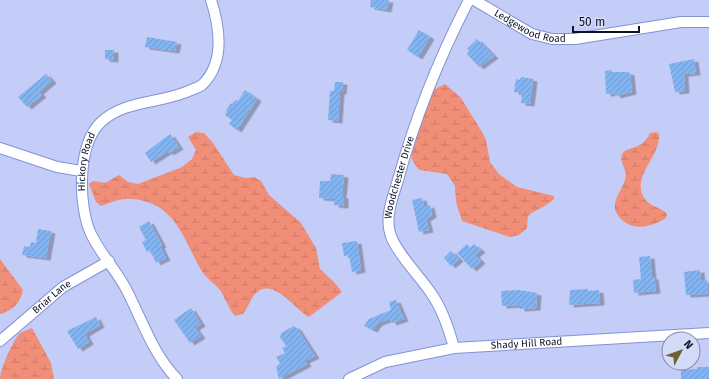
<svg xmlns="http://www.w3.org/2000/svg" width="709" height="379" font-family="'Fira Sans',sans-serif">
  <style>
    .wetland { fill: url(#wetland-marsh) }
    .building { fill: url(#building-hatch); filter: url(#shadow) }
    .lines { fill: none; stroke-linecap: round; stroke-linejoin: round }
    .minor-casing { stroke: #8492d5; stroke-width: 12 }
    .minor { stroke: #fff; stroke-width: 10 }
    .labels { text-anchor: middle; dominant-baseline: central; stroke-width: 3; stroke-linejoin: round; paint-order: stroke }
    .street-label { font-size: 10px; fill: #0d112a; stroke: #d4dbf8 }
  </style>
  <defs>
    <pattern id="wetland-marsh" width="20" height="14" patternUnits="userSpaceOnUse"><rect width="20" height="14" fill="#f18e77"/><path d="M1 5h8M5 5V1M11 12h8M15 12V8" fill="none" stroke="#cd7967"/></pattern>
    <pattern id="building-hatch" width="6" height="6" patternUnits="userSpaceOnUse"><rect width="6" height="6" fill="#83b4ef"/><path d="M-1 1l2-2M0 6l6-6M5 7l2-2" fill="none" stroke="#709acd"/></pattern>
    <filter id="shadow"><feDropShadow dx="4.5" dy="2.5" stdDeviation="0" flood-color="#0004"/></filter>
  </defs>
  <rect width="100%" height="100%" fill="#c3cdf8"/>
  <g class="wetland">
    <path d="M445,84L461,98L482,132L486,140L490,162L499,174L517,187L554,196V199C546,207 536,209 528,216L527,228L519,235L510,237L462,221L456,202L455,186L447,174L419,170C417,167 414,163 412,159C408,147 428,103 433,90Z"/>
    <path d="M196,132L204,133L213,143L234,175L245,178L254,177L261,181L269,195L301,223L316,248L320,269L335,283L342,292L309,317C295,310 272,274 254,295C250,301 247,309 243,314L235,316C228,308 226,299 220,290C214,283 206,278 201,270C183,238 175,201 130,199C121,198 110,203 101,206L96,202L89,184L93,181L105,183L119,175L128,182L138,184L182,167L192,159L196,150L188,137Z"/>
    <path d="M656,132L659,134C661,157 631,175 644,198C650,207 661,207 667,214L666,218C651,227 633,232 620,218C617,214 614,210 615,204C616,195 625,185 626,175C626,168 619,162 622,154C626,148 632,149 638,146C643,144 648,138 650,133Z"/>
    <path d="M0,259L23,290C20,304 13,310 0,314Z"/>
    <path d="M32,328L51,363L54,379H0C0,370 13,340 20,333C23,331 28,330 32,328Z"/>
  </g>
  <g class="building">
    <path d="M371,0H389L387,10L370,7Z"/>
    <path d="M419,30L430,37L418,57L407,50Z"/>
    <path d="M147,37L177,42L175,51L145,47Z"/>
    <path d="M477,39L494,56L479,67L467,54L469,51L467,49Z"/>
    <path d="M105,50H114V60L105,59Z"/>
    <path d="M694,59L696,73L684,74L685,91L675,92L669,64Z"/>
    <path d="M611,70L612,72H627L630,73L632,92L616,96L615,93L606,94L605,71Z"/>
    <path d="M46,74L52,81L39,92L42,95L27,107L18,97Z"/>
    <path d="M521,77L533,79L530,104L521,103L522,93L514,92L516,79L520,80Z"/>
    <path d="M335,82H343L342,92H340L338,121L328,120L330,91H334Z"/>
    <path d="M245,90L257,99L237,130L229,124L232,120L225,115L227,112L226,111L231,103L232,104L236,100L238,101Z"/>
    <path d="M170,134L179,147L169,153L168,151L151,162L145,153Z"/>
    <path d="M331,174L344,175L342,196H344V206L334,205V199L319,198L320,181H330Z"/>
    <path d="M422,198L424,207L430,205L432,215L426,219L429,230L419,232L412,200Z"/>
    <path d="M149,221L162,245L160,246L166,258L156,263L150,250L147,252L142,242L146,240L139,227Z"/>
    <path d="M38,229L51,231L46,258L22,255L24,246L30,247L31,242L36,243Z"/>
    <path d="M357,241L361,270L352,272L349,255L344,256L342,243Z"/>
    <path d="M467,244L470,248L474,244L481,250L475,255L481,261L472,269L457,253Z"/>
    <path d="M451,251L459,259L451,266L444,258Z"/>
    <path d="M650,256L652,277H654L656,291L634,293L633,280L641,279L639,257Z"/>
    <path d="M700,270L701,281L707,280L708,294L686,295L684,272Z"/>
    <path d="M588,289V291L599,290L600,303L569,305L570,290Z"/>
    <path d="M519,290L537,293L536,308L520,309V305L502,306L501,291Z"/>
    <path d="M396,300L404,319L392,323L390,319L378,323L373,330L364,326L369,319L391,310L389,302Z"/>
    <path d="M191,308L201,324L195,328L201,336L190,343L174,320Z"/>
    <path d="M96,317L100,325L85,334L89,342L78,349L67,331Z"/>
    <path d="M294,326L297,328L315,356L305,361L307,364L279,379L276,367L280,363L276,357L285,353L282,348L286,346L280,337L281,333Z"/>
    <path d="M697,367H709V379H681V370L697,369Z"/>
  </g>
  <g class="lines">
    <defs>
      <g id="minor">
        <path id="s1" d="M474,0L532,34L552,39H575L681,22H709"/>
        <path d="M0,148L57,167L81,171"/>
        <path id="s2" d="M0,341L63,287L109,261"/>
        <path id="s3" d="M454,348C449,329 443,310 431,293C421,278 394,250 390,233C385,216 393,197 398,180C415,118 439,58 469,0"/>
        <path id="s4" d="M177,379C152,353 142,319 125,287C115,269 100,253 91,234C78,206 77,145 101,122C126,99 162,104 191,90C194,89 199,87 202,85C225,63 220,28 211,0"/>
        <path id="s5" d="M349,379L385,362L454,348L709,333"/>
      </g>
    </defs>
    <use href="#minor" class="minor-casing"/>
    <use href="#minor" class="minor"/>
  </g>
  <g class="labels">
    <g class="street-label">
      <text stroke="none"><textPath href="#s1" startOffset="63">Ledgewood Road</textPath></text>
      <text stroke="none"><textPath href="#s4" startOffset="243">Hickory Road</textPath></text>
      <text stroke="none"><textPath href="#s3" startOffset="190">Woodchester Drive</textPath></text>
      <text stroke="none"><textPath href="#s2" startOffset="68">Briar Lane</textPath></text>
      <text stroke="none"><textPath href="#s5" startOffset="183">Shady Hill Road</textPath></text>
    </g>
  </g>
  <g transform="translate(681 351) rotate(49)"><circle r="19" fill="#d4dbf8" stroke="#848aa6"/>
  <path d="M0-3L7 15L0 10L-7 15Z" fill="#70622f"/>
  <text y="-6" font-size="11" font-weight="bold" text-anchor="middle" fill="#0d112a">N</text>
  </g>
  <path d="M573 26v6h66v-6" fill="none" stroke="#0d112a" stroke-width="2"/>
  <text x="579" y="26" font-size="12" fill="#0d112a" stroke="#d4dbf8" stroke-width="3" paint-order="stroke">50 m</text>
</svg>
